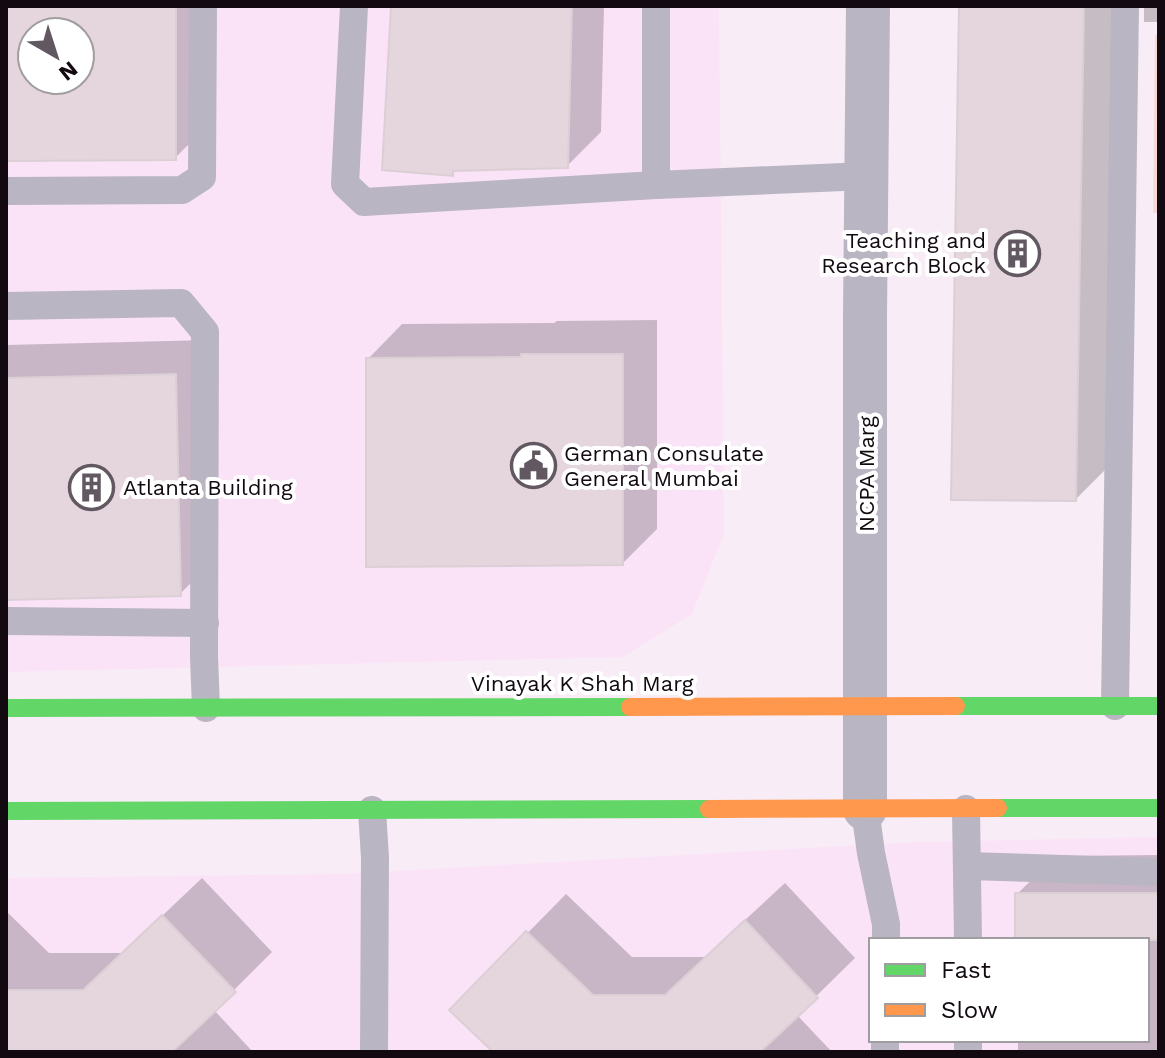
<svg xmlns="http://www.w3.org/2000/svg" width="1165" height="1058" font-family="'Work Sans',sans-serif">
  <style>
    .built { fill: #fbe3f7; fill-rule: evenodd }
    .green { fill: #f9d8d4 }
    .shadow { fill: #0003; fill-rule: evenodd }
    .building { fill: #e5d5dd; stroke: #dbcfd5; stroke-width: 2; fill-rule: evenodd }
    .lines { fill: none; stroke-linecap: round; stroke-linejoin: round }
    .lane { stroke: #bab5c2; stroke-width: 28 }
    .street { stroke: #bab5c2; stroke-width: 44 }
    .fast { stroke: #63d668; stroke-width: 18 }
    .slow { stroke: #ff974d; stroke-width: 18 }
    .labels { text-anchor: middle; dominant-baseline: central; stroke-width: 8; stroke-linejoin: round; paint-order: stroke }
    .poi-label { font-size: 22px; fill: #120911; stroke: #fff; text-anchor: start }
    .street-label { font-size: 22px; fill: #120911; stroke: #fff }
  </style>
  <rect width="100%" height="100%" fill="#f8ecf6"/>
  <g class="built">
    <path d="M6,6H719L724,533L692,614L623,657L6,672ZM32,32H80V80H32Z"/>
    <path d="M1159,837V1052H6V878L339,874L918,842ZM871,940H1147V1040H871Z"/>
  </g>
  <path class="green" d="M1155,35H1159V213H1153Z"/>
  <g class="shadow">
    <path d="M6,6H214V119L175,158L6,159ZM32,32H80V80H32Z"/>
    <path d="M393,6H604L601,132L567,166L457,169L452,174Z"/>
    <path d="M961,6H1123L1107,468L1076,499Z"/>
    <rect x="1144" y="6" width="15" height="16"/>
    <path d="M657,320V529L623,563L368,359L402,324L554,323L557,321Z"/>
    <path d="M209,340L214,560L180,594L6,598V345Z"/>
    <path d="M1159,855V1052H1018V1040H1147V940H1017V894L1056,856Z"/>
    <path d="M202,878L272,952L214,1010L253,1052H6V911L49,953H123Z"/>
    <path d="M785,883L855,958L797,1015L832,1052H495L452,1010L566,894L632,957H705Z"/>
  </g>
  <g class="building">
    <path d="M6,6H176V160L6,161ZM32,32H80V80H32Z"/>
    <path d="M391,6H572L568,168L453,171V176L382,170Z"/>
    <path d="M959,6H1084L1076,501L951,500Z"/>
    <path d="M521,354H623V565L366,567V358L521,357Z"/>
    <path d="M176,374L181,596L6,600V378Z"/>
    <rect x="1015" y="893" width="144" height="47"/>
    <path d="M162,915L236,992L172,1052H6V990H83Z"/>
    <path d="M745,920L818,998L760,1052H493L449,1010L526,931L593,995H665Z"/>
  </g>
  <g class="lines">
    <g class="lane">
      <path d="M354,6L345,184L364,202L656,185L866,176"/>
      <path d="M656,185V6"/>
      <path d="M6,191L182,190L202,177L203,6"/>
      <path d="M6,306L181,303L205,332L204,657L206,708"/>
      <path d="M6,621L205,623"/>
      <path d="M1115,706L1125,6"/>
      <path d="M865,809L871,853L886,924V940"/>
      <path d="M966,809L968,940"/>
      <path d="M372,810L375,858L374,1052"/>
      <path d="M967,866L1159,872"/>
      <path d="M968,1040V1052"/>
      <path d="M885,1052V1040"/>
    </g>
    <path class="street" d="M865,809V316L868,6"/>
    <g class="fast">
      <path d="M956,706H1159"/>
      <path d="M6,708L630,707"/>
      <path d="M998,808H1159"/>
      <path d="M6,811L709,809"/>
    </g>
    <g class="slow">
      <path d="M630,707L956,706"/>
      <path d="M709,809L998,808"/>
    </g>
  </g>
  <defs>
    <symbol id="building-ring" viewBox="-11 -11 22 22"><circle r="9.5" fill="#fff" stroke="#625861" stroke-width="1.5"/><path d="M-4-6H4V6H1V3H-1V6H-4ZM-2.5-4.3h1.7v1.8h-1.7ZM.8-4.3h1.7v1.8H.8ZM-2.5-1h1.7V.8h-1.7ZM.8-1h1.7V.8H.8Z" fill="#625861"/></symbol>
    <symbol id="civic-ring" viewBox="-11 -11 22 22"><circle r="9.5" fill="#fff" stroke="#625861" stroke-width="1.5"/><path d="M-.6-6.5H3V-4.5H.6V-3L4-1V1h2V6H-6V1h2V-1L-.6-3ZM-1.2 2.5V6h2.4V2.5Z" fill="#625861"/></symbol>
  </defs>
  <g fill-rule="evenodd">
    <use href="#building-ring" x="992" y="228" width="51" height="51"/>
    <use href="#civic-ring" x="508" y="440" width="51" height="51"/>
    <use href="#building-ring" x="66" y="462" width="51" height="51"/>
  </g>
  <g class="labels">
    <g class="poi-label">
      <text x="986" y="240" text-anchor="end">Teaching and<tspan x="986" dy="25">Research Block</tspan></text>
      <text x="564" y="453">German Consulate<tspan x="564" dy="25">General Mumbai</tspan></text>
      <text x="123" y="487">Atlanta Building</text>
    </g>
    <g class="street-label">
      <text transform="translate(866 474) rotate(-90)">NCPA Marg</text>
      <text x="582" y="683">Vinayak K Shah Marg</text>
    </g>
  </g>
  <rect width="1165" height="1058" fill="none" stroke="#120911" stroke-width="16"/>
  <rect x="869" y="938" width="280" height="104" fill="#ffffff" stroke="#a09da0" stroke-width="2"/>
  <rect x="885" y="964" width="40" height="12" fill="#63d668" stroke="#a09da0" stroke-width="2"/>
  <text x="941" y="978" font-size="24" fill="#120911">Fast</text>
  <rect x="885" y="1004" width="40" height="12" fill="#ff974d" stroke="#a09da0" stroke-width="2"/>
  <text x="941" y="1018" font-size="24" fill="#120911">Slow</text>
  <g transform="translate(56 56) rotate(141)"><circle r="38" fill="#ffffff" stroke="#a09da0" stroke-width="2"/>
  <path d="M0-6L14 30L0 20L-14 30Z" fill="#625861"/>
  <text y="-12" font-size="22" font-weight="bold" text-anchor="middle" fill="#120911">N</text>
  </g>
</svg>
